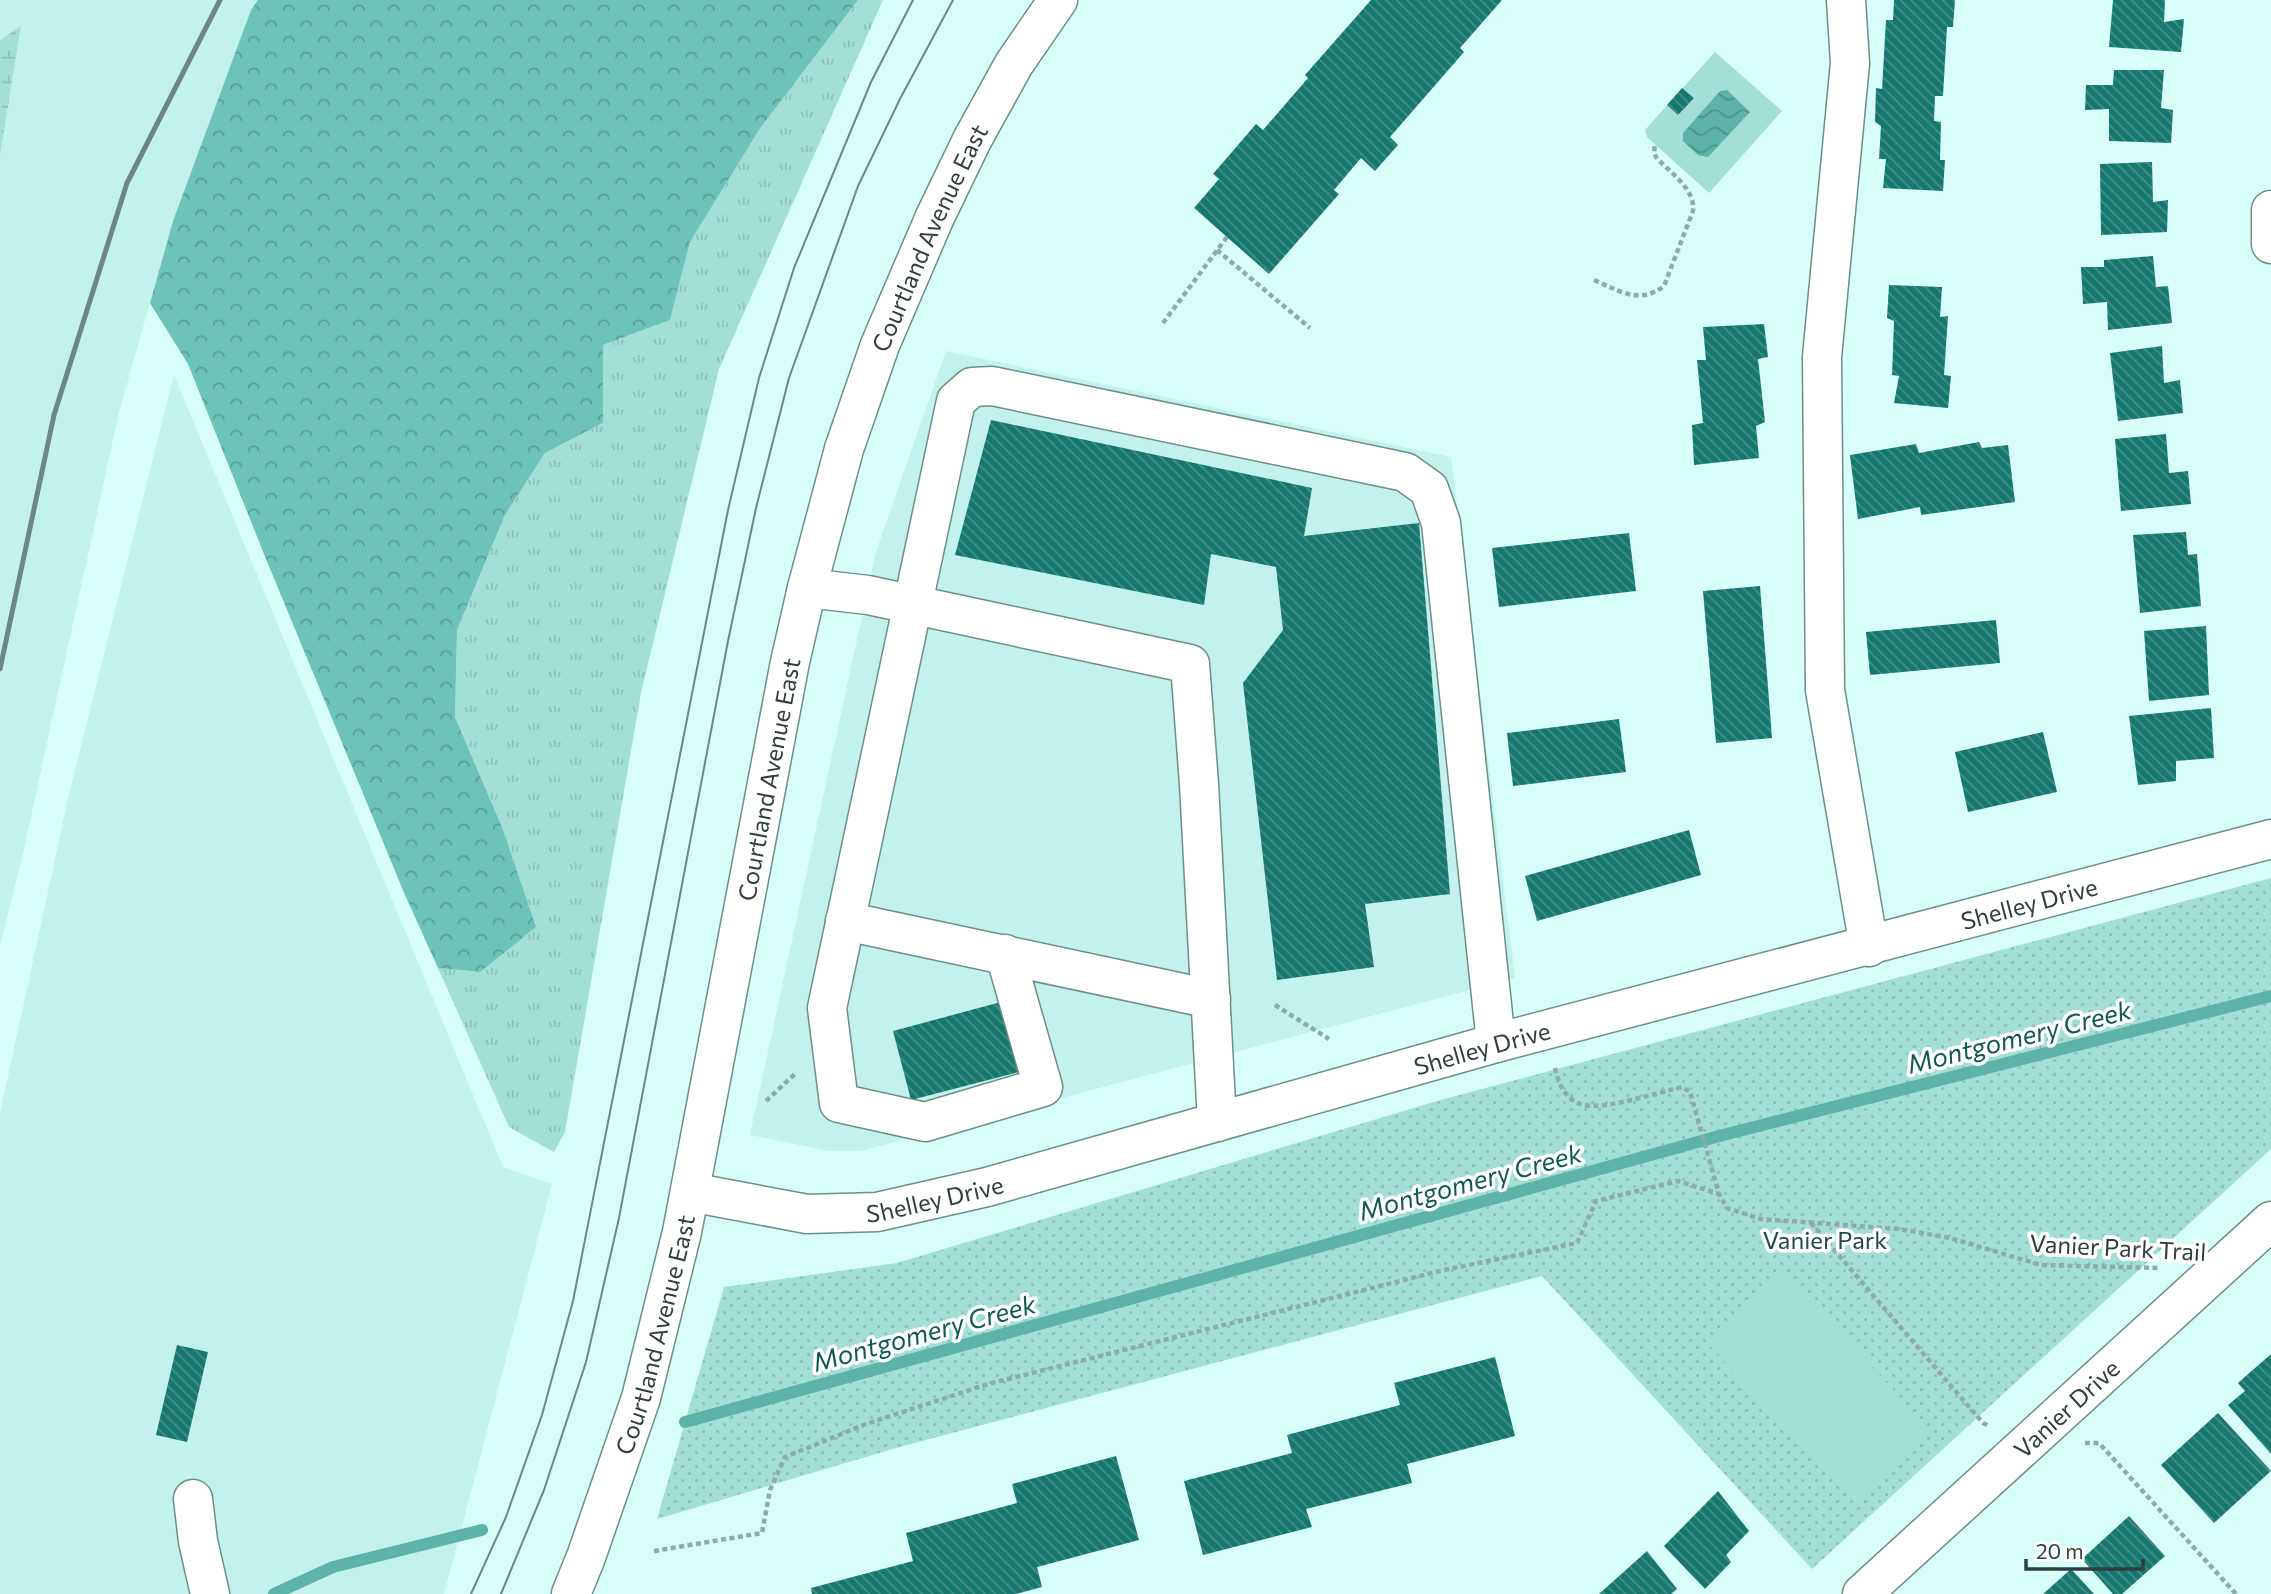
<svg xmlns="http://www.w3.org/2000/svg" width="2271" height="1594" font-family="Commissioner,sans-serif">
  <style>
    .built { fill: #c2f2eb }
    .grass { fill: url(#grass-tufts) }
    .forest { fill: url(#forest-crowns) }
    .wetland { fill: url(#wetland-marsh) }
    .park { fill: url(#park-dots) }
    .pitch { fill: #a4dfd6 }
    .water { fill: url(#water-waves) }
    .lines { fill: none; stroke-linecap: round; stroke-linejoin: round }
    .stream { stroke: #5db3a8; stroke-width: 12 }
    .building { fill: url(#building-back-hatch) }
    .minor-casing { stroke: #6b8f89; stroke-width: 41 }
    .major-casing { stroke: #6b8f89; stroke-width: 41 }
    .path { stroke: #8eaba7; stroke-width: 4.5; stroke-dasharray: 5 3.5; stroke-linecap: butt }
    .minor { stroke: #fff; stroke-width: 38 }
    .major { stroke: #fff; stroke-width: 38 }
    .tram { stroke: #6f8784; stroke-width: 2 }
    .rail { stroke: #6f8784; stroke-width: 5 }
    .labels { text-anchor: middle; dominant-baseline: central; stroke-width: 7; stroke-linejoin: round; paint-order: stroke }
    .street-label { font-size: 24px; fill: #303f3d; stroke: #fff }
    .park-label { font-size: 24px; fill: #214944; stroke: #fff }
    .water-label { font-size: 26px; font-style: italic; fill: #0e5951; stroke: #fff }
  </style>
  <defs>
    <pattern id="grass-tufts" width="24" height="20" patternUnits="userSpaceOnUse" patternTransform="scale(1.75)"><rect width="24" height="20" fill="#a4dfd6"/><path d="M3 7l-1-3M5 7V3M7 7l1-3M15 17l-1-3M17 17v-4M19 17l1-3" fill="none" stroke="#8ec0b9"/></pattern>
    <pattern id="forest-crowns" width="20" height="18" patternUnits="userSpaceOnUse" patternTransform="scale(1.75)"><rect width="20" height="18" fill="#6dc3b8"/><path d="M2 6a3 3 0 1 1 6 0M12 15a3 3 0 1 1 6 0" fill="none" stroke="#5aa097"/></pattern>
    <pattern id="wetland-marsh" width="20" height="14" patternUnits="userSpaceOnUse" patternTransform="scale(1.75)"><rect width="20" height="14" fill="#a4dfd6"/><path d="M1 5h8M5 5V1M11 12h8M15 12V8" fill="none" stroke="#8ec0b9"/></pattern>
    <pattern id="park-dots" width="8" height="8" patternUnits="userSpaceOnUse" patternTransform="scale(1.75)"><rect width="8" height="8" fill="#a4dfd6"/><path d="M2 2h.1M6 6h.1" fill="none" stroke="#8ec0b9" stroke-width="1.8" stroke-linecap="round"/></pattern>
    <pattern id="water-waves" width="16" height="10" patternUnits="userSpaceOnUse" patternTransform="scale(1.75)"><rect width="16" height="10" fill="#5db3a8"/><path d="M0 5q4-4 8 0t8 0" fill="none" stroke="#4d938a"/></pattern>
    <pattern id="building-back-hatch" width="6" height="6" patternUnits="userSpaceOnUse" patternTransform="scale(1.75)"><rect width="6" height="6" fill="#15776e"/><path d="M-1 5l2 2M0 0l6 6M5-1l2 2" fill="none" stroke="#498e88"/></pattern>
  </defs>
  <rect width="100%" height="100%" fill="#d7fef8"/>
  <g class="built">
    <path d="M0,0H258L251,10L173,221L119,412L23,853L0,945V156L21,27L0,40Z"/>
    <path d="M946,351L1451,457L1515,978L861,1151H829L750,1135L876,552Z"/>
    <path d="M174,375L503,1167L552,1184L444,1594H0V1114L68,799Z"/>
  </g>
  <path class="grass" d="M858,0H883L719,369L641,693L565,1132L554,1152L509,1127L438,968L480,972L502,827L455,717L457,630L505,515L545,453L603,423V345L670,320L690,242L761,127Z"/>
  <path class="forest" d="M258,0H858L761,127L690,242L670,320L603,345V423L545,453L505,515L457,630L455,717L502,827L536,927L480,972L438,968L405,895L266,559L188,364L150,303L173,221L251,10Z"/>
  <path class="wetland" d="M21,26L0,156V40Z"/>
  <path class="park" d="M2271,878V1149L1812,1569L1542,1276L903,1446L657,1519L724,1287L897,1263L1437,1101Z"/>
  <g class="pitch">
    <path d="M1715,52L1782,111L1709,193L1647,137L1645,130Z"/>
    <path d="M1784,1271L1932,1432L1855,1503L1707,1342Z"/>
  </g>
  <path class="water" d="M1727,90L1750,112L1708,157L1698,155L1683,141V133L1720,91Z"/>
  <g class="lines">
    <g class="stream">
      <path d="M685,1422L1723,1135L2271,996"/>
      <path d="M274,1594L333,1567L482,1530"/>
    </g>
  </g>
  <g class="building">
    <path d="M1371,0H1502L1460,48L1464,52L1390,137L1398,145L1375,171L1361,158L1334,190L1339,194L1269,274L1194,208L1219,179L1213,174L1256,124L1263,130L1308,78L1305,75Z"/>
    <path d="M1894,0H1955L1953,27H1947L1943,96H1935L1934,121L1941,122L1940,160H1945L1943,191L1883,188L1886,159H1879L1881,126L1875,122L1876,88L1882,89L1886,20H1893Z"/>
    <path d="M2113,0H2165L2164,22L2184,19L2181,52L2109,47Z"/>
    <path d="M2114,70H2164L2161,108L2173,110L2171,143L2109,141V109L2085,110L2086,85H2113Z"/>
    <path d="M1682,88L1694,98L1678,115L1667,105Z"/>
    <path d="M2152,162L2153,202L2168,200L2167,232L2101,235L2100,164Z"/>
    <path d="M2153,256L2156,287L2168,286L2172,323L2108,330L2107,302L2083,304L2081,267H2104V260Z"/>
    <path d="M1889,285L1942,287L1940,317L1948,316L1944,375L1951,376L1948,408L1894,403L1899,376L1892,375L1894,321L1887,318Z"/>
    <path d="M1764,324L1768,357L1758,359L1765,422L1756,426L1759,458L1694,465L1692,425L1703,423L1697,360H1706L1703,327Z"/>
    <path d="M2162,346L2164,383L2180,380L2183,413L2118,421L2110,353Z"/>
    <path d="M991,420L1312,488L1304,536L1419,523L1450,894L1365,904L1374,967L1277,980L1243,683L1283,630L1276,567L1211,554L1204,605L955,555Z"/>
    <path d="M2166,434L2169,473L2188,471L2191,504L2121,511L2115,439Z"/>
    <path d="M1979,442L1982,448L2008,445L2015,502L1921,515L1920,507L1858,519L1850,455L1916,444L1919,453Z"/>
    <path d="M2186,532L2188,555L2197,554L2201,606L2140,613L2133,535Z"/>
    <path d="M1629,533L1636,591L1499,607L1492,548Z"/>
    <path d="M1760,586L1772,738L1716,743L1703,591Z"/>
    <path d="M1996,620L2000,663L1870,675L1866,632Z"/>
    <path d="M2206,626L2209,695L2149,701L2144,631Z"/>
    <path d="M2211,708L2214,758L2176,761V781L2138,785L2129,716Z"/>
    <path d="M1619,719L1626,772L1513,786L1507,733Z"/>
    <path d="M2043,732L2057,792L1968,812L1955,752Z"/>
    <path d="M1689,830L1701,875L1537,921L1525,876Z"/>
    <path d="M1001,1002L1019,1072L911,1100L893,1031Z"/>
    <path d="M177,1345L208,1352L187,1442L156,1435Z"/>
    <path d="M2271,1354V1454L2228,1405L2245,1391L2238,1383Z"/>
    <path d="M1495,1357L1515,1436L1407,1464L1412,1483L1306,1509L1312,1527L1203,1555L1184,1481L1292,1453L1287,1435L1400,1405L1394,1383Z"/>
    <path d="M2218,1413L2271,1471L2214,1523L2161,1465Z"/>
    <path d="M1116,1456L1139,1540L1037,1567L1042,1587L1016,1594H812L811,1588L913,1561L906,1533L1017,1503L1012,1484Z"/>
    <path d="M1718,1491L1749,1531L1726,1555L1731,1562L1705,1589L1664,1546Z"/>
    <path d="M2129,1516L2165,1556L2122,1594H2113L2082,1559Z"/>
    <path d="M1647,1551L1677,1589L1671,1594H1599Z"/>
    <path d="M2071,1569L2094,1594H2043Z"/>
  </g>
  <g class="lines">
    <defs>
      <g id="minor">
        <path d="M1846,0L1850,63L1822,357L1825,690L1869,947"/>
        <path d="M2271,210V244"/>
        <path d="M807,588L868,595L1190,664L1199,784L1217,1122"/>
        <path d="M845,921L1211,999"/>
        <path d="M1005,954L1043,1087L925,1122L839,1103L827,1008L956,401L972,387L992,386L1405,472L1429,489L1441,523L1496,1043"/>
        <path id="s1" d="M690,1192L807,1214L877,1212L987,1187L1496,1043L2271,839"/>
        <path d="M193,1499L198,1541L210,1594"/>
        <path id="s2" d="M1862,1594L2271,1221"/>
      </g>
      <g id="major">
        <path id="s3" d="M571,1594L586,1557L641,1398L682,1232L790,662L807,588L844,449L880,345L934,219L972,140L1014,64L1058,0"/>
      </g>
    </defs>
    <use href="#minor" class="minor-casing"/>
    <use href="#major" class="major-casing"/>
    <g class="path">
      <path d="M1217,250L1310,328"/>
      <path d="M1594,280C1620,291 1639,305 1664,286L1693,211C1696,189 1669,172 1656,157L1654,153L1655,144"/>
      <path d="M1163,323L1227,237"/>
      <path d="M1275,1005L1329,1039"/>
      <path d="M1555,1068C1558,1084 1567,1102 1584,1105C1605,1110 1659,1092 1682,1087L1690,1092L1719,1194L1727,1208L1761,1219L1899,1229L1950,1238L2041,1265L2160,1268"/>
      <path d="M766,1101L797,1072"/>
      <path d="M1811,1223L1983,1423L1989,1426"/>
      <path d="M2085,1443H2099L2236,1594"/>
      <path d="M654,1551L762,1533L770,1490L785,1457L866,1424L988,1384L1444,1270L1577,1243L1596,1201L1678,1181L1719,1194"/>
    </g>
    <use href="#minor" class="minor"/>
    <use href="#major" class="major"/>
    <g class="tram">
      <path d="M471,1594L506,1517L542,1415L573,1301L728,510L759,378L794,268L871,82L913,0"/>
      <path d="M501,1594L544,1490L586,1362L619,1218L728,641L756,508L789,378L858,186L901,97L953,0"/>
    </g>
    <path class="rail" d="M0,669L54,415L127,183L220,0"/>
  </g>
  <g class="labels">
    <g class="street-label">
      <text stroke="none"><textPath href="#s3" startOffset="1407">Courtland Avenue East</textPath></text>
      <text stroke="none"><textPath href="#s3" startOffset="840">Courtland Avenue East</textPath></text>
      <text stroke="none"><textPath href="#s1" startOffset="1382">Shelley Drive</textPath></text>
      <text stroke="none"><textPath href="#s1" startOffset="816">Shelley Drive</textPath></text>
      <text stroke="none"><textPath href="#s1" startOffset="248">Shelley Drive</textPath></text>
      <text transform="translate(2118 1247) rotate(3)">Vanier Park Trail</text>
      <text stroke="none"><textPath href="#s3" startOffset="273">Courtland Avenue East</textPath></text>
      <text stroke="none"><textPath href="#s2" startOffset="276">Vanier Drive</textPath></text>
    </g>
    <g class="park-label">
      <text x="1825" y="1239">Vanier Park</text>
    </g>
    <g class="water-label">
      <text transform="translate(2019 1036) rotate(-14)">Montgomery Creek</text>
      <text transform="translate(1470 1181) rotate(-15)">Montgomery Creek</text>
      <text transform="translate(924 1332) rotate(-15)">Montgomery Creek</text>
    </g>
  </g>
  <path d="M2026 1559v10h117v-10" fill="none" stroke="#303f3d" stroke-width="3.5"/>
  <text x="2036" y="1559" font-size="21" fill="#303f3d" stroke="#ffffff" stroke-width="5" paint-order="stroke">20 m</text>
</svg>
